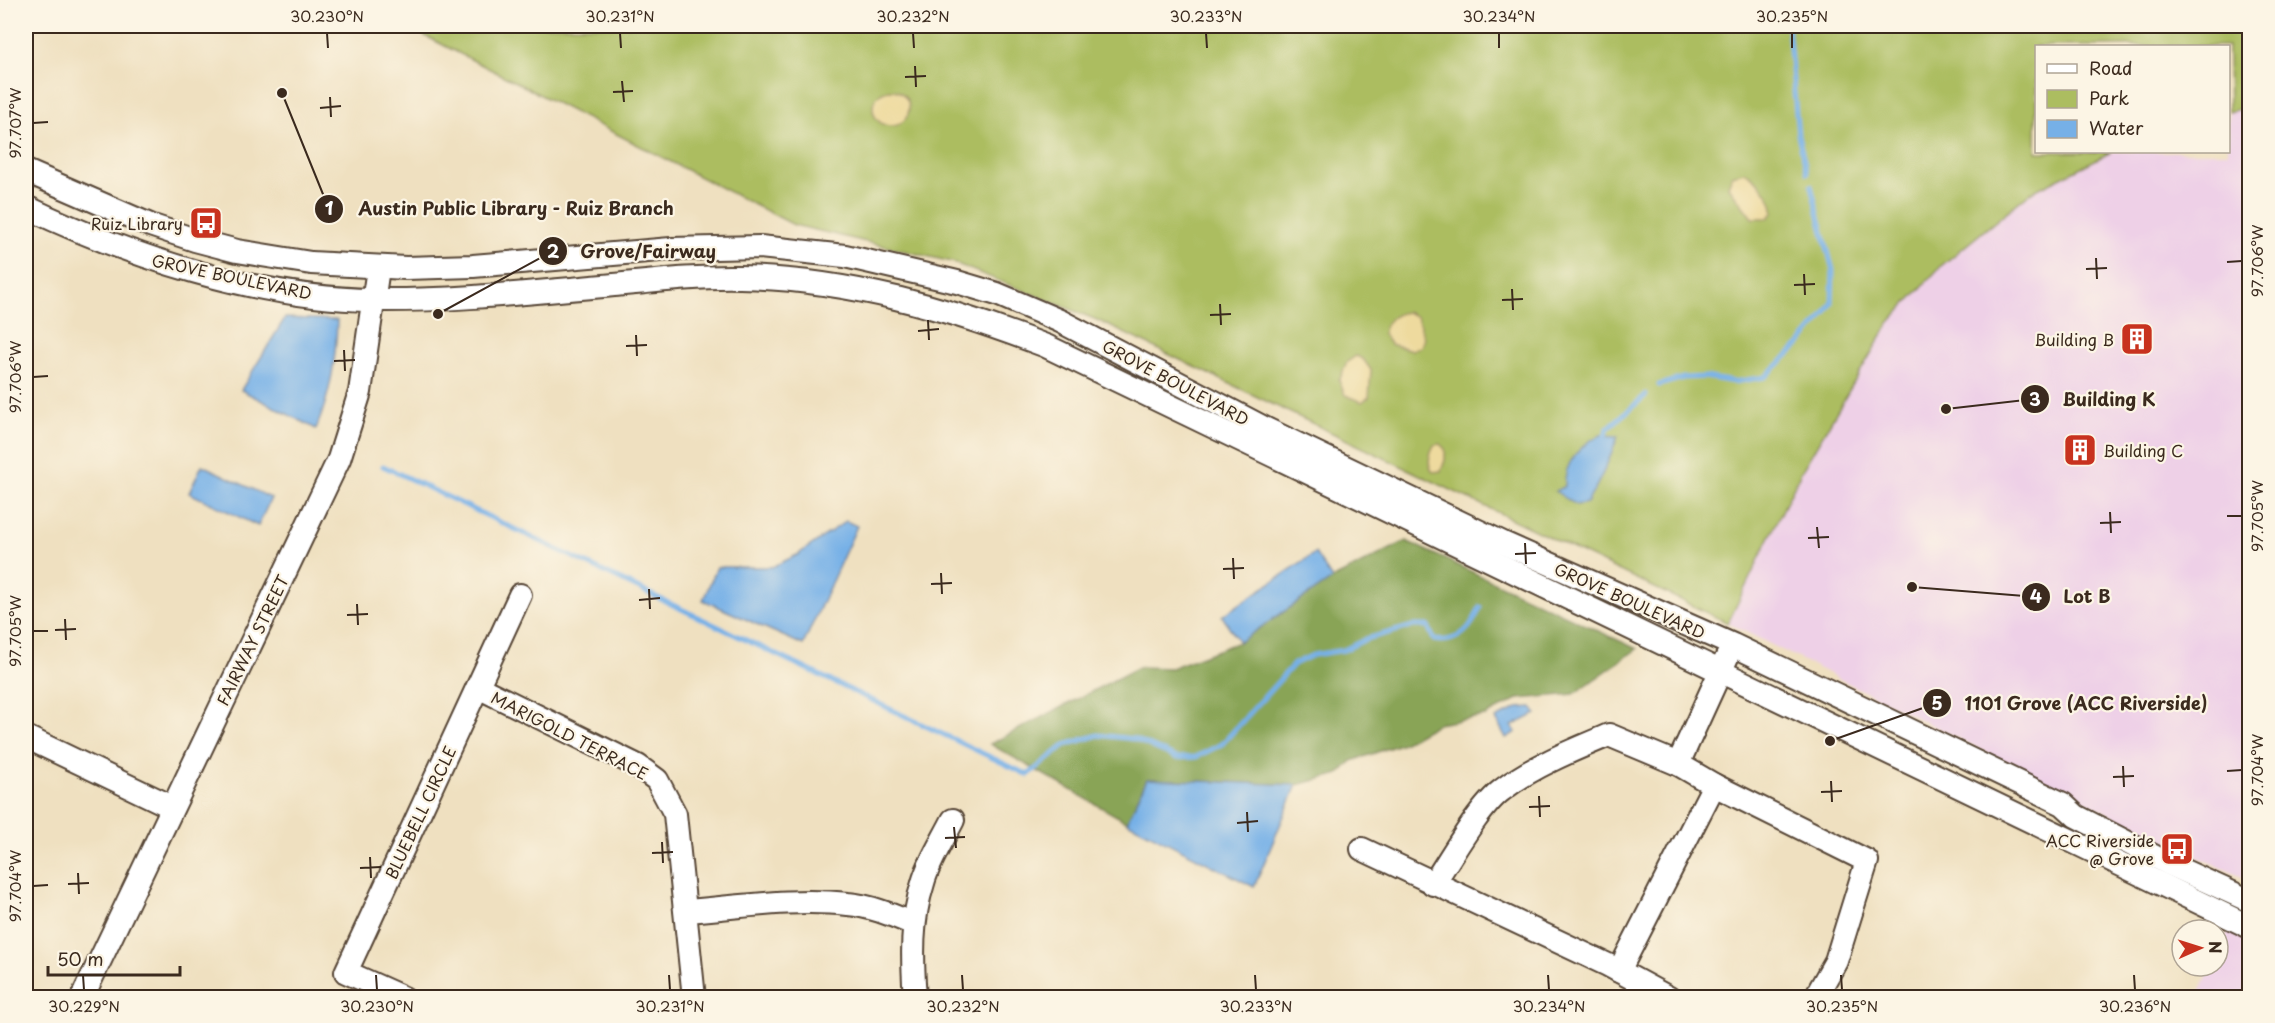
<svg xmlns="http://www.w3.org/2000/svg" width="2275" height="1023" font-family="'Playpen Sans',sans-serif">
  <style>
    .built { fill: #eed0e7 }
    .green { fill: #acbd60; stroke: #74743f; stroke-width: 1.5 }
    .forest { fill: #89a456; stroke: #62673a; stroke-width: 1.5 }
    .sand { fill: #eeda9e; stroke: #94825e; stroke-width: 1.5 }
    .water { fill: #76b0e7; stroke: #586d82; stroke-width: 1.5 }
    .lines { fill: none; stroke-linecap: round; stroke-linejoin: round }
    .stream { stroke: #76b0e7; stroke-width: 5 }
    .minor-casing { stroke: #564536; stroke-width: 26 }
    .minor { stroke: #fff; stroke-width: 22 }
    .ticks { fill: none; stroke: #3b2a1e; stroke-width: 2 }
    .labels { text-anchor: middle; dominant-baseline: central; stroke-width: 4.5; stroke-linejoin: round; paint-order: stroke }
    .poi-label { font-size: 16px; fill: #3b2a1e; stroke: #fcf5e5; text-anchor: end }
    .street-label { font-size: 16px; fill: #3b2a1e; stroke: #fcf5e5 }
    .leader { fill: none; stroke: #3b2a1e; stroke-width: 2 }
    .callout-dot { fill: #3b2a1e; stroke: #fcf5e5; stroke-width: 2 }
    .mark-label { font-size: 18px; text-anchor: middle; font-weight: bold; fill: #fff }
    .callout-label { font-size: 18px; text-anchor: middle; font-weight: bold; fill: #3b2a1e; stroke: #fcf5e5; stroke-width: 4.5; stroke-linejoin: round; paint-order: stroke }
    .neatline { fill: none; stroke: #3b2a1e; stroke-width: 2 }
    .ticks-label { font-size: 15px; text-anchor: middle; fill: #3b2a1e }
  </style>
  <rect width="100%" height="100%" fill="#fcf5e5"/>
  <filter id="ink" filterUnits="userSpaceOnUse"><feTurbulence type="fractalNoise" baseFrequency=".0167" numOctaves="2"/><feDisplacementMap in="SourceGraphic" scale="12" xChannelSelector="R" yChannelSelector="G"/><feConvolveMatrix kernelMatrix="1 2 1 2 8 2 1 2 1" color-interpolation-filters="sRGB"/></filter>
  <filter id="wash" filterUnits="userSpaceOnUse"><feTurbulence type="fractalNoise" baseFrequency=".008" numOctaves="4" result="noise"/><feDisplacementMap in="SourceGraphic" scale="24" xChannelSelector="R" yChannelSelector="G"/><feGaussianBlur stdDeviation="1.35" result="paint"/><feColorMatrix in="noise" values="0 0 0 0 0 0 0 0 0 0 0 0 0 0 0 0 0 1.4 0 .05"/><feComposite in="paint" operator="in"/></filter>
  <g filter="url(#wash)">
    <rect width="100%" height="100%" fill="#efe0c0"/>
    <g class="built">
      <path d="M2249,107V880L2169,844L1728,623L1801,472L1889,323L1941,266L2030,193L2111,152H2228L2229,112Z"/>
      <path d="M2249,889V997L2197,998L2212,966H2218V953Z"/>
    </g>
    <path class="green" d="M406,26H2249L2250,107L2229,112L2228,46H2036V152H2111L2030,193L1941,266L1889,323L1801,472L1728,623L1097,320L952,262L794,225Z"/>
    <path class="forest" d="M1406,541L1637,649L1574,694L1518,699L1485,716L1437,724L1403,743L1352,761L1339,774L1297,785L1147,779L1127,822L990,744L1139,667L1171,668L1239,642L1332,579Z"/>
    <g class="sand">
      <circle cx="891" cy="108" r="18"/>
      <path d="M1744,172C1756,177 1775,199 1773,213L1768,218H1752L1728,186L1732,175Z"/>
      <path d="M1407,312L1417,317L1424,338L1421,347L1412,350L1390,344L1383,334C1386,321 1394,313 1407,312Z"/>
      <path d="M1356,356L1363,359L1371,370L1369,397L1362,402L1345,395L1339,381L1347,362Z"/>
      <path d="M1440,444L1445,449V460L1441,471L1433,472C1426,465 1430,452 1434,445Z"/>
    </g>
    <g class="water">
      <path d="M285,318L337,320C336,359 331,393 316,429L241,390Z"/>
      <path d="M1600,435L1618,436C1610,460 1600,481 1587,503L1576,505L1555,491L1565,486C1563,464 1581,444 1600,435Z"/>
      <path d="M202,465L271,498L258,526L189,493Z"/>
      <path d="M846,521L857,526L803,645L703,600L717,567H772L797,555Z"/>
      <path d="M1315,553L1332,579L1239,642L1222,616Z"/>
      <path d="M1532,707L1536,714L1512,726L1516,732L1506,738L1496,719L1517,708Z"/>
      <path d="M1147,779L1297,785L1254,887L1127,822Z"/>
    </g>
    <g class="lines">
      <g class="stream">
        <path d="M1788,26L1798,135L1807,173"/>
        <path d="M1659,385L1683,378L1705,377L1734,382L1765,377L1799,345L1826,313L1832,303L1833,270L1811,186"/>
        <path d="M1603,440L1608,428L1646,395"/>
        <path d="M383,466L1028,775L1065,745L1098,735L1135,739L1177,758L1196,757L1222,744L1294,664L1313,655L1344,650L1366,639L1413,626H1428L1434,640C1458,644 1472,628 1480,607"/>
      </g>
    </g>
  </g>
  <g filter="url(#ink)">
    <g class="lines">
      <defs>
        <g id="minor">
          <path d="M26,171L150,225L195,240L237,251L311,263L406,268L473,266L671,249L760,247L845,256L957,282L997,294L1060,321L1268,430L1503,543L1733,645L2063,804L2076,816L2169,864L2250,901"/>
          <path d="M26,207C131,257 255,298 373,300C454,301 534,292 614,285C656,281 698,276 740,277C846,279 948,308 1046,346L2250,927"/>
          <path d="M1727,657L1678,764L1714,785L1867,861L1836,961L1815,998"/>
          <path d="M478,687L638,766L657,780L675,814L694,998"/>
          <path d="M26,737L172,807"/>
          <path d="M1362,849L1608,965L1669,998"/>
          <path d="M1433,884C1450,859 1479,807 1502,790C1533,766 1573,750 1609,735L1678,764"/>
          <path d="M686,911C739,907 795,898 848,904C871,906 892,915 914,924"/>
          <path d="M1619,971L1714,785"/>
          <path d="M82,998L339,459L360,392L378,268"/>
          <path d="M404,998L346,972L520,595"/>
          <path d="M915,998C912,959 911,920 923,883C929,861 943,840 953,820"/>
        </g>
      </defs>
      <use href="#minor" class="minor-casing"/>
      <use href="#minor" class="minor"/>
    </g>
  </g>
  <path class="ticks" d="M327,33L328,48M620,33L621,48M913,33L914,48M1206,33L1207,48M1499,33V48M1792,33V48M915,66L916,87M905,77L926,76M622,81L624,102M613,92L633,91M330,97L331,117M320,108L341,106M33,123L48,122M2096,258L2097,279M2227,262L2242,261M2086,269L2107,268M1804,274L1805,295M1794,285L1815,284M1512,289L1513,310M1502,300L1523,299M1220,304L1221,325M1210,315L1231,314M928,320L929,340M918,331L939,329M636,335L637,356M626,346L647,345M344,350L345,371M334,361L355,360M33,377L48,376M2110,512L2111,533M2227,516H2242M2100,523L2121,522M1817,527L1819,548M1808,538L1829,537M1525,543L1526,564M1515,554L1536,553M1233,558L1234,579M1223,569L1244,568M941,573L942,594M931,584L952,583M649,589L650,609M639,600L660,598M357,604L358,625M347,615L368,614M65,619L66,640M55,630L76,629M33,631H48M2123,766L2124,787M2227,771L2242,770M2113,777L2134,776M1831,781L1832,802M1821,792L1842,791M1539,796L1540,817M1529,807L1550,806M1247,812L1248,832M1237,823L1258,821M954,827L956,848M945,838L965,837M662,842L663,863M652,853L673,852M370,857L371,878M360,868L381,867M78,873L79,894M68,884L89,883M33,886L48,885M83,975L84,990M376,975L377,990M669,975L670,990M962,975L963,990M1255,975L1256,990M1548,975L1549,990M1841,975L1842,990M2134,975L2135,990"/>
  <defs>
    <symbol id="bus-square" viewBox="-11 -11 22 22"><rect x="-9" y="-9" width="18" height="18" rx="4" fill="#c8321e" stroke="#fcf5e5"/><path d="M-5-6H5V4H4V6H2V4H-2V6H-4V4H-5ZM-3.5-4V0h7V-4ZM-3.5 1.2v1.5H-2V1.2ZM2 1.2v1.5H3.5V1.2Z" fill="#fff"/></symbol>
    <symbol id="building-square" viewBox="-11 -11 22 22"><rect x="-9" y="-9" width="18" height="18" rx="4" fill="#c8321e" stroke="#fcf5e5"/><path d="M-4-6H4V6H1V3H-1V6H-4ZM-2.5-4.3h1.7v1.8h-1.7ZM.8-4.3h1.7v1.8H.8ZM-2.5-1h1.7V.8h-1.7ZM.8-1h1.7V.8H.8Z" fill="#fff"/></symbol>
  </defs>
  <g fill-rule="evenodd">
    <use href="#bus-square" x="187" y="204" width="38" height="38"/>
    <use href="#building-square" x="2118" y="320" width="38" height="38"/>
    <use href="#building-square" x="2061" y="431" width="38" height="38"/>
    <use href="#bus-square" x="2158" y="830" width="38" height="38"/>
  </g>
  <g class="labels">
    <g class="poi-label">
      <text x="183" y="223">Ruiz Library</text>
      <text x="2114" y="339">Building B</text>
      <text x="2103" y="450" text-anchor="start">Building C</text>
      <text x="2154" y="840">ACC Riverside<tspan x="2154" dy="18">@ Grove</tspan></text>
    </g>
    <g class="street-label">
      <text transform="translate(232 276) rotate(12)">GROVE BOULEVARD</text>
      <text transform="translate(1176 382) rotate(28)">GROVE BOULEVARD</text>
      <text transform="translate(1630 600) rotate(24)">GROVE BOULEVARD</text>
      <text transform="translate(252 640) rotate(-64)">FAIRWAY STREET</text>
      <text transform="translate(570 735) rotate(27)">MARIGOLD TERRACE</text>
      <text transform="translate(420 812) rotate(-65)">BLUEBELL CIRCLE</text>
    </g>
  </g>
  <path class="leader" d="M282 93L329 209M438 314L553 251M1946 409L2035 399M1912 587L2036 597M1830 741L1937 703"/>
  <g class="callout-dot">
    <circle cx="282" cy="93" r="6"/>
    <circle cx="438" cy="314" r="6"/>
    <circle cx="1946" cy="409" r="6"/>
    <circle cx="1912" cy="587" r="6"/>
    <circle cx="1830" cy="741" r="6"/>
    <circle cx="329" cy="209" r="15"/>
    <circle cx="553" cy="251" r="15"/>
    <circle cx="2035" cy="399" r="15"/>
    <circle cx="2036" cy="597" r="15"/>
    <circle cx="1937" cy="703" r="15"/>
  </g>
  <g class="mark-label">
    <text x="329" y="215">1</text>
    <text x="553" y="258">2</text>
    <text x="2035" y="406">3</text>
    <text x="2036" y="603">4</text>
    <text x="1937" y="710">5</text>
  </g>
  <g class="callout-label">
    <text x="516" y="215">Austin Public Library - Ruiz Branch</text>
    <text x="648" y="258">Grove/Fairway</text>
    <text x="2109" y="406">Building K</text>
    <text x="2087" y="603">Lot B</text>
    <text x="2086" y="710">1101 Grove (ACC Riverside)</text>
  </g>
  <rect width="2275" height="1023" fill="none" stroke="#fcf5e5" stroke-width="66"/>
  <rect x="2035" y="45" width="195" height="108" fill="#fcf5e5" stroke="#afa495" stroke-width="1.5"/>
  <rect x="2047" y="64" width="30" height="9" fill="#ffffff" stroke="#afa495" stroke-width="1.5"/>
  <text x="2089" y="75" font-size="18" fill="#3b2a1e">Road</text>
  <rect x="2047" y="90" width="30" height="18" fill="#acbd60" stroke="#afa495" stroke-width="1.5"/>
  <text x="2089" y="105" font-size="18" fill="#3b2a1e">Park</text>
  <rect x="2047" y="120" width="30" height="18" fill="#76b0e7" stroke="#afa495" stroke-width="1.5"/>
  <text x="2089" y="135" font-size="18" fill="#3b2a1e">Water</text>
  <g transform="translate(2200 948) rotate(87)"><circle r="28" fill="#fcf5e5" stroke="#afa495" stroke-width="1.5"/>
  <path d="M0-4.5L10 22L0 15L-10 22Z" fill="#c8321e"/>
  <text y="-9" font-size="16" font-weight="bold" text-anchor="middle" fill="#3b2a1e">N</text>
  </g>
  <path d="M48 966v9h132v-9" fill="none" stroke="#3b2a1e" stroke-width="3"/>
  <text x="57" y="966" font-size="18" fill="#3b2a1e" stroke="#fcf5e5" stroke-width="4.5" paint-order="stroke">50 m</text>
  <rect x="33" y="33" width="2209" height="957" class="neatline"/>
  <g class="ticks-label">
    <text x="327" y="22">30.230°N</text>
    <text x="620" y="22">30.231°N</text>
    <text x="913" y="22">30.232°N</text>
    <text x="1206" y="22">30.233°N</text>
    <text x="1499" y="22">30.234°N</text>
    <text x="1792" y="22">30.235°N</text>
    <text transform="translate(16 123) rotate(-90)" y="5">97.707°W</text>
    <text transform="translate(2258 261) rotate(-90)" y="5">97.706°W</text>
    <text transform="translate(16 377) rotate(-90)" y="5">97.706°W</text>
    <text transform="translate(2258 516) rotate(-90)" y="5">97.705°W</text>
    <text transform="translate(16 631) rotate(-90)" y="5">97.705°W</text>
    <text transform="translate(2258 770) rotate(-90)" y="5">97.704°W</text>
    <text transform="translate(16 886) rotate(-90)" y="5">97.704°W</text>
    <text x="84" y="1012">30.229°N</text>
    <text x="377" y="1012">30.230°N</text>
    <text x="670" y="1012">30.231°N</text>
    <text x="963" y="1012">30.232°N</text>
    <text x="1256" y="1012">30.233°N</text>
    <text x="1549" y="1012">30.234°N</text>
    <text x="1842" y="1012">30.235°N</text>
    <text x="2135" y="1012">30.236°N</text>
  </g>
</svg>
